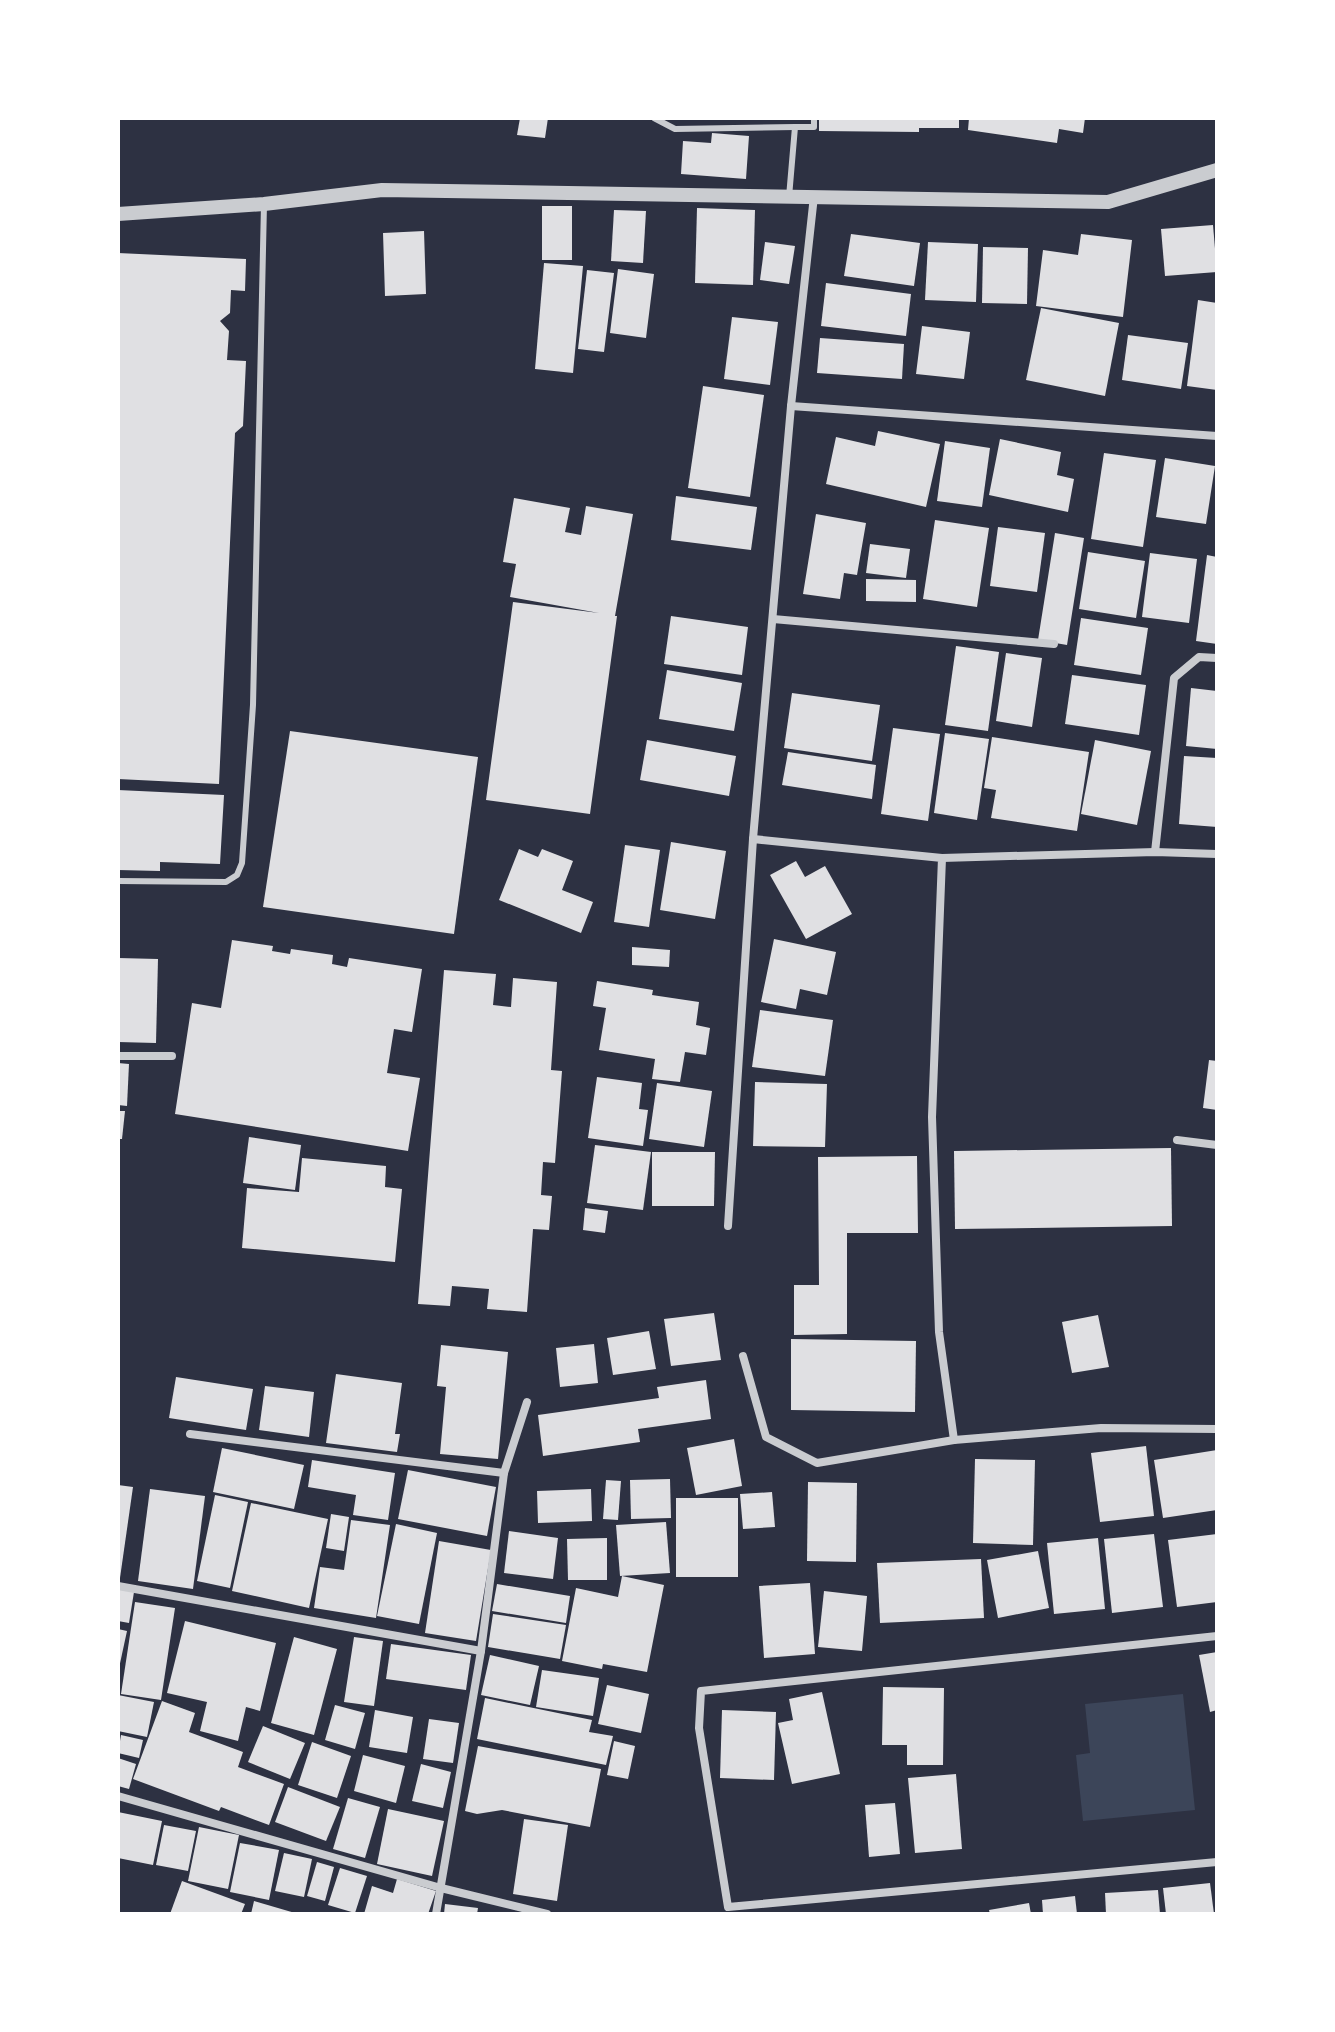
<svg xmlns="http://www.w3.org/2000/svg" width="1335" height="2032" font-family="Mulish,sans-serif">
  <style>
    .green { fill: #3c4559 }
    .building { fill: #e0e0e3 }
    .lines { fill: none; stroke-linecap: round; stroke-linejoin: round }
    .service { stroke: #caccd0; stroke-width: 6 }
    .minor { stroke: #caccd0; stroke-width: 8 }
    .tertiary { stroke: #caccd0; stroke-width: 14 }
  </style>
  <rect width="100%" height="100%" fill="#2d3142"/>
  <path class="green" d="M1183,1694L1195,1810L1083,1821L1076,1755L1090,1753L1085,1704Z"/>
  <g class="building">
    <path d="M520,118H548L545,138L517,135Z"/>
    <path d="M819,118H959V128H919V132L819,131Z"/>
    <path d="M969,118H1085L1083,133L1059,129L1057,143L968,130Z"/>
    <path d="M712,133L749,136L746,179L681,174L683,141L711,143Z"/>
    <rect x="542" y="206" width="30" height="54"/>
    <path d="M697,208L755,210L753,285L695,283Z"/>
    <path d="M614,210L646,211L643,263L611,261Z"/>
    <path d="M1213,225L1217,272L1165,276L1161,229Z"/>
    <path d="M424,231L426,294L385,296L383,233Z"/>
    <path d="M851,234L920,243L914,286L844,276Z"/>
    <path d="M1081,234L1132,240L1123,317L1036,306L1043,250L1078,255Z"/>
    <path d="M765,242L795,246L789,284L760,280Z"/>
    <path d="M928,242L978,244L976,302L925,300Z"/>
    <path d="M983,247L1028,248L1027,304L982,303Z"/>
    <path d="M118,253L246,259L245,291L231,290L230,313L220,321L229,331L227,360L246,361L243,426L235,433L219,784L118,779Z"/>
    <path d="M544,263L583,266L573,373L535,369Z"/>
    <path d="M618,269L654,274L646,338L610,333Z"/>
    <path d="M587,270L614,273L604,352L578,349Z"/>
    <path d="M826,283L911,294L906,336L821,326Z"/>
    <path d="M1198,300L1217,303V390L1187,386Z"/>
    <path d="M1041,308L1119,323L1105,396L1026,380Z"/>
    <path d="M732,317L778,322L770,385L724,379Z"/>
    <path d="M922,326L970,332L964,379L916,374Z"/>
    <path d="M1128,335L1188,343L1181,389L1122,380Z"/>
    <path d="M820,338L904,344L902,379L817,373Z"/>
    <path d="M703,386L764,395L750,497L688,488Z"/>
    <path d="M878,431L940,444L926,507L826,484L836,437L875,446Z"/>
    <path d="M1000,439L1061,452L1057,475L1074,479L1068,512L989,495Z"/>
    <path d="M945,441L990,448L982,507L937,501Z"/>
    <path d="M1104,453L1156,460L1143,547L1091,539Z"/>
    <path d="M1165,458L1215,466L1206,524L1156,517Z"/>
    <path d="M676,496L757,507L751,550L671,540Z"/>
    <path d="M514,498L570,508L565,532L581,535L586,506L633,514L615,616H617L590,814L486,800L513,602L599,613L510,597L516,564L503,562Z"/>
    <path d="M816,514L866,523L857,575L844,573L840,599L803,594Z"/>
    <path d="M935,520L989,528L977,607L923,599Z"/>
    <path d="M998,527L1045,533L1037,592L990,586Z"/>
    <path d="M1055,533L1084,538L1067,645L1038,640Z"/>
    <path d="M870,544L910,549L906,578L866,573Z"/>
    <path d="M1088,552L1145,561L1136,618L1079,609Z"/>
    <path d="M1150,553L1197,559L1189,623L1142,617Z"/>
    <path d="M1207,555L1217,557V644L1196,641Z"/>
    <path d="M866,579L916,580V602L866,601Z"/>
    <path d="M671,616L748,627L742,675L664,664Z"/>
    <path d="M1081,618L1148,628L1141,675L1074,665Z"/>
    <path d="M956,646L999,652L988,731L945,725Z"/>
    <path d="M1006,653L1042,658L1032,727L996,721Z"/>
    <path d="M667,670L742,683L734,731L659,719Z"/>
    <path d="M1072,675L1146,685L1139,735L1065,724Z"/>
    <path d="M1191,688L1217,691V749L1186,746Z"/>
    <path d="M792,693L880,705L872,761L784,748Z"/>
    <path d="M893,728L940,734L928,821L881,814Z"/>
    <path d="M290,731L478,757L454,934L263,907Z"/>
    <path d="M945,733L989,739L977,820L934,813Z"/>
    <path d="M992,737L1089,752L1077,831L991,818L996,790L984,788Z"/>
    <path d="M647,740L736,756L729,796L640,780Z"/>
    <path d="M1095,740L1151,751L1137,825L1081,814Z"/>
    <path d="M788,752L876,765L872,799L782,785Z"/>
    <path d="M1184,756L1217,758V827L1179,824Z"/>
    <path d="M118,790L224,795L220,864L160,862V871L118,870Z"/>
    <path d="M671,842L726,851L715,919L660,910Z"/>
    <path d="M625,845L660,850L649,927L614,922Z"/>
    <path d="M519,849L538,857L542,849L573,861L562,890L593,902L581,933L499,900Z"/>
    <path d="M796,861L805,877L825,866L852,914L806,939L770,875Z"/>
    <path d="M774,939L836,952L827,995L800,989L796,1009L761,1002Z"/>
    <path d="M232,940L273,946L272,951L290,954L291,949L333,955L332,964L347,967L349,958L422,969L412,1032L394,1029L387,1073L420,1078L408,1151L175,1114L192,1003L221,1008Z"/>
    <path d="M632,947L670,950L669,967L632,965Z"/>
    <path d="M118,958L158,959L156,1043L118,1042Z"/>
    <path d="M444,970L496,974L493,1005L511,1007L513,978L557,982L551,1070L562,1071L555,1163L543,1162L541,1195L552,1196L549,1230L533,1229L527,1312L487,1309L489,1289L452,1286L450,1306L418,1304Z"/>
    <path d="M597,981L653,990L652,995L699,1002L696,1025L710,1028L706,1055L685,1052L680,1082L652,1079L655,1059L599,1050L606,1008L593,1006Z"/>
    <path d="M760,1010L833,1020L825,1076L752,1067Z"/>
    <path d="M1209,1060L1217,1061V1110L1203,1108Z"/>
    <path d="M118,1063L129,1064L127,1106L118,1105Z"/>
    <path d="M597,1077L642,1083L639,1109L648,1110L643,1146L588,1138Z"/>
    <path d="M755,1082L827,1084L825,1147L753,1146Z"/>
    <path d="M657,1083L712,1091L704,1147L649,1139Z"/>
    <path d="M118,1111H125L122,1139H118Z"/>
    <path d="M249,1137L301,1145L295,1190L243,1183Z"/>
    <path d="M595,1145L651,1152L643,1210L587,1203Z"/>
    <path d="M1171,1148L1172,1226L955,1229L954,1151Z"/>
    <path d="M652,1152H715L714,1206H652Z"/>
    <path d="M917,1156L918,1233H847V1334L794,1335V1285H819L818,1157Z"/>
    <path d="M302,1158L386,1166L385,1187L402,1189L395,1262L242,1248L247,1188L299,1192Z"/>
    <path d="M585,1208L608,1211L605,1233L583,1230Z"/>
    <path d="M714,1313L721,1360L671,1366L664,1319Z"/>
    <path d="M1098,1315L1109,1367L1072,1373L1062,1322Z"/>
    <path d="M649,1331L656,1369L613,1375L607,1338Z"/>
    <path d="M791,1339L916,1341L915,1412L791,1410Z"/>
    <path d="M594,1344L598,1383L560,1387L556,1348Z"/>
    <path d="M441,1345L508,1352L498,1459L440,1454L446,1387L437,1386Z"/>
    <path d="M336,1374L402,1383L395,1434H400L397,1452L326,1443Z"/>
    <path d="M176,1377L253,1389L246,1430L169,1418Z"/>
    <path d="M706,1380L711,1419L638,1429L640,1442L543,1456L538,1415L659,1398L657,1387Z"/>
    <path d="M265,1386L314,1392L309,1437L259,1430Z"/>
    <path d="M734,1439L742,1486L696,1495L687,1448Z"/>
    <path d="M1146,1446L1154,1516L1100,1522L1091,1453Z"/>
    <path d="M222,1448L304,1465L294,1509L213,1492Z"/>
    <path d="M1217,1450V1510L1163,1518L1154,1460Z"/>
    <path d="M975,1459L1035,1460L1033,1545L973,1543Z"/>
    <path d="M312,1460L395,1473L388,1520L353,1515L356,1495L308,1487Z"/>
    <path d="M408,1470L496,1487L487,1536L398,1519Z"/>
    <path d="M670,1479L671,1518L631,1519L630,1480Z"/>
    <path d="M606,1480L621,1481L618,1520L603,1519Z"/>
    <path d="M808,1482L857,1483L856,1562L807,1561Z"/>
    <path d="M118,1485L133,1487L120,1578L118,1577Z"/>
    <path d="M150,1489L205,1496L193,1589L138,1581Z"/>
    <path d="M591,1489L592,1521L538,1523L537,1491Z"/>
    <path d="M772,1492L775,1527L743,1529L740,1494Z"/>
    <path d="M215,1495L248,1502L230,1588L197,1581Z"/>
    <rect x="676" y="1498" width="62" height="79"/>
    <path d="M251,1503L328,1519L309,1608L232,1591Z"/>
    <path d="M331,1514L349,1517L344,1551L326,1548Z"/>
    <path d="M351,1520L390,1525L376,1618L314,1608L320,1567L344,1570Z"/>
    <path d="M666,1522L670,1573L620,1576L616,1525Z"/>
    <path d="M396,1524L437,1533L419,1624L377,1616Z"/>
    <path d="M509,1531L558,1538L553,1579L504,1573Z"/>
    <path d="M1154,1534L1163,1607L1112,1613L1104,1539Z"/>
    <path d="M1217,1534V1602L1177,1607L1168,1540Z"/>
    <path d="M607,1538V1580H568L567,1539Z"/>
    <path d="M1098,1538L1105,1609L1054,1614L1047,1543Z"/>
    <path d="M439,1541L491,1550L476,1641L425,1633Z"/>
    <path d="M1038,1551L1049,1608L998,1618L987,1560Z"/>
    <path d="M981,1559L984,1618L880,1623L877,1563Z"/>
    <path d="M622,1576L664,1585L647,1672L603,1664L602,1669L562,1661L576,1588L618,1597Z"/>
    <path d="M810,1583L815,1654L764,1658L759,1586Z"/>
    <path d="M497,1584L570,1596L566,1623L492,1611Z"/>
    <path d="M118,1589L134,1592L129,1623L118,1621Z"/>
    <path d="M824,1591L867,1596L862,1651L818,1647Z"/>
    <path d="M135,1602L175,1608L161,1700L121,1694Z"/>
    <path d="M493,1614L566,1625L560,1659L488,1647Z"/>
    <path d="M185,1621L276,1643L260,1711L246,1707L238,1741L200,1731L207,1702L167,1693Z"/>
    <path d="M118,1629L127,1631L119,1668H118Z"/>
    <path d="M294,1637L337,1649L314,1735L271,1723Z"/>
    <path d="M354,1637L383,1641L374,1706L344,1702Z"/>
    <path d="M391,1644L471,1655L466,1690L386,1679Z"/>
    <path d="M1217,1652V1710L1210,1712L1199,1655Z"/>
    <path d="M490,1655L539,1666L530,1705L481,1695Z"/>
    <path d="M542,1670L599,1678L593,1716L536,1707Z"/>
    <path d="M607,1685L649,1694L641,1733L598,1724Z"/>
    <path d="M883,1687L944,1688L943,1765H907V1745H882Z"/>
    <path d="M822,1692L840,1774L792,1784L778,1723L793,1720L789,1699Z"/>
    <path d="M118,1695L154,1702L147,1737L118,1731Z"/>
    <path d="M485,1698L592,1720L589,1732L613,1736L606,1765L477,1739Z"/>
    <path d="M162,1701L195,1713L189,1732L243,1752L238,1767L284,1784L269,1825L221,1807L219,1811L133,1779Z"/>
    <path d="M335,1705L365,1713L355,1749L325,1740Z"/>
    <path d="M375,1710L413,1717L407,1753L369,1747Z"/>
    <path d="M722,1710L776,1712L774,1780L720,1778Z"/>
    <path d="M429,1719L459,1723L453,1763L423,1759Z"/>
    <path d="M263,1726L305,1743L290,1779L248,1762Z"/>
    <path d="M121,1735L143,1740L139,1758L118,1753Z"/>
    <path d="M614,1741L635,1746L628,1779L607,1775Z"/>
    <path d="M312,1742L351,1756L337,1798L298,1785Z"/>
    <path d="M478,1746L601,1769L590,1827L502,1810L477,1814L465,1811Z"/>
    <path d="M363,1755L405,1766L396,1803L354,1791Z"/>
    <path d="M118,1758L136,1764L129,1789L118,1786Z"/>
    <path d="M421,1764L451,1772L443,1808L412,1801Z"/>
    <path d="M956,1774L962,1849L915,1853L908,1778Z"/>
    <path d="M288,1787L340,1807L326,1841L275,1822Z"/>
    <path d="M348,1798L380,1807L365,1858L333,1849Z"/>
    <path d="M895,1803L900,1854L869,1857L865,1805Z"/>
    <path d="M388,1809L444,1821L432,1876L377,1864Z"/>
    <path d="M118,1812L162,1821L153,1865L118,1858Z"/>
    <path d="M524,1819L568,1825L557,1901L513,1894Z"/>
    <path d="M164,1825L196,1831L188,1871L156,1865Z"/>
    <path d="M199,1827L239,1835L228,1889L188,1881Z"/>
    <path d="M240,1843L279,1850L269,1900L230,1892Z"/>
    <path d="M284,1853L312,1859L304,1897L275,1891Z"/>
    <path d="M317,1862L334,1867L325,1901L307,1896Z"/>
    <path d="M340,1868L367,1876L355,1913L328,1905Z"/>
    <path d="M397,1879L436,1891L428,1914H364L372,1886L393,1893Z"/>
    <path d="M182,1881L245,1904L241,1914H170Z"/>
    <path d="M1210,1883L1214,1914H1166L1163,1888Z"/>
    <path d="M1158,1890L1160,1914H1106L1105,1893Z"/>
    <path d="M1075,1896L1077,1914H1043L1042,1900Z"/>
    <path d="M254,1901L295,1913V1914H251Z"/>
    <path d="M1029,1903L1031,1914H990L989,1910Z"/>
    <path d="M445,1904L478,1908L477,1914H444Z"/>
  </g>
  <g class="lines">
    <g class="service">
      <path d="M654,118L675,129L795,127"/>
      <path d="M789,197L795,127H814V118"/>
      <path d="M118,881L226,882L237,875L242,863L253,705L264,204"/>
    </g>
    <g class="minor">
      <path d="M791,406L1217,436"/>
      <path d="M773,619L1054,644"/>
      <path d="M753,839L791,406L814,196"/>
      <path d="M1155,852L1174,678L1199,657L1217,658"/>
      <path d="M942,858L1155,852L1217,854"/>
      <path d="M118,1056H172"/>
      <path d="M1177,1140L1217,1145"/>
      <path d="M728,1226L753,839L942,858L932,1117L939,1332L954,1440"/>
      <path d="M743,1356L766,1437L817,1463L954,1440L1101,1428L1217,1429"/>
      <path d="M190,1434L504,1473"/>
      <path d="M118,1586L481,1651"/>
      <path d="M1217,1636L701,1691L699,1728L728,1907L1217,1862"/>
      <path d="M118,1796L441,1888L547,1914"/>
      <path d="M436,1914L481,1651L504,1473L527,1402"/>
    </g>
    <path class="tertiary" d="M118,214L264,204L382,190L1108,202L1217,170"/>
  </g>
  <rect width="1335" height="2032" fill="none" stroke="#ffffff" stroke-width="240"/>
</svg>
